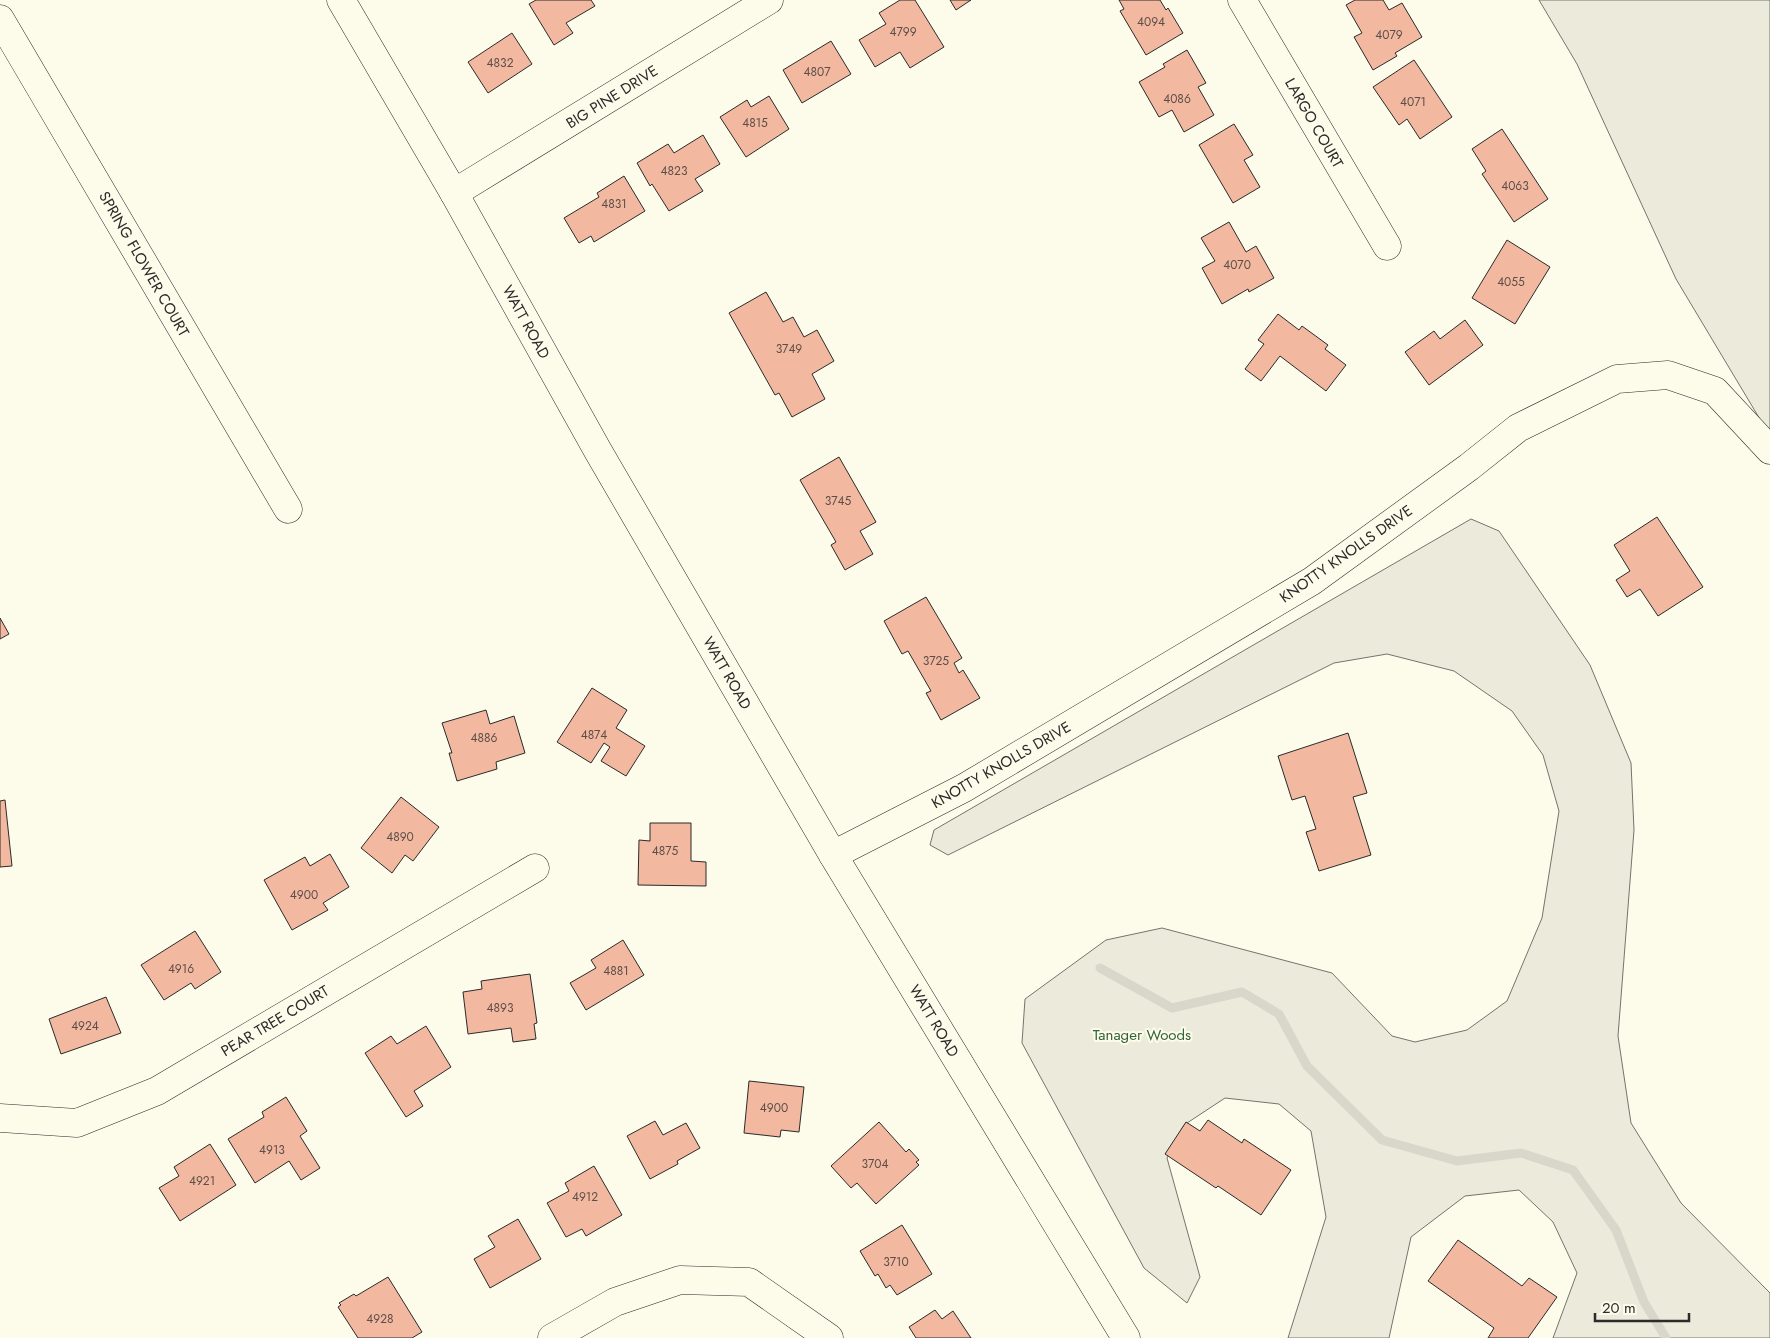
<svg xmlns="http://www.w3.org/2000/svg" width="1770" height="1338" font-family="Jost,sans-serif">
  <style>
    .green { fill: #ecebdb; stroke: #74746e }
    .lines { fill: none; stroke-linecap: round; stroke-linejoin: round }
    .stream { stroke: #d8d7c9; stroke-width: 9 }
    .building { fill: #f2b8a0; stroke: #2b2b2b }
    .minor-casing { stroke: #2b2b2b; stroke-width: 29 }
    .minor { stroke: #fdfbea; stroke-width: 28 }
    .labels { text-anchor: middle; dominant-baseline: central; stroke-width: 4; stroke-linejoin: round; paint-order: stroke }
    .number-label { font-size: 12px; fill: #5d4e48 }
    .street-label { font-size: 15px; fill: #2b2b2b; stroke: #fdfbea }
    .park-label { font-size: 15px; fill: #34623c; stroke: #fdfbea }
  </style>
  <rect width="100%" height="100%" fill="#fdfbea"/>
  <g class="green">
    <path d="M1539,0H1770V436L1676,279L1577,64Z"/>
    <path d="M1471,519L1499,531L1590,665L1631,763L1634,830L1618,1036L1631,1123L1681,1203L1770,1293V1338H1553L1577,1273L1553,1222L1519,1190L1465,1196L1411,1237L1389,1338H1288L1326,1217L1311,1131L1279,1104L1225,1098L1184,1125L1167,1158L1200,1277L1187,1303L1144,1268L1022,1043L1025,999L1106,940L1162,928L1332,973L1392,1036L1415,1042L1467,1030L1507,1001L1542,918L1559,811L1543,755L1512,711L1454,671L1387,654L1334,663L948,855L930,845L934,830Z"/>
  </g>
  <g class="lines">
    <path class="stream" d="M1100,968L1172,1008L1242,992L1279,1014L1307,1066L1382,1140L1457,1161L1521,1153L1573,1170L1616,1230L1644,1302L1666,1338"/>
  </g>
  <g class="building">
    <path d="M536,0H591L595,6L566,23L573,33L554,45L529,4Z"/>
    <path d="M900,0H915L944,47L910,68L900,52L875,67L859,40L886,24L879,13Z"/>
    <path d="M950,0H971L956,10Z"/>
    <path d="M1119,0H1160L1166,10L1168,8L1183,33L1146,55L1120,11L1124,9Z"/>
    <path d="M1355,0H1383L1389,10L1402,3L1422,37L1395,53L1397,56L1373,70L1354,37L1362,33L1346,5Z"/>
    <path d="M512,33L532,64L488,93L468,62Z"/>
    <path d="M831,41L851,74L802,103L783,70Z"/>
    <path d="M1187,50L1206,83L1198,87L1214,115L1184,132L1172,110L1159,117L1139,82L1165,67L1163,64Z"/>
    <path d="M1414,60L1452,117L1420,139L1407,119L1399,125L1373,87Z"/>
    <path d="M769,96L789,129L746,157L720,117L747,100L751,107Z"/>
    <path d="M1234,124L1253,155L1244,160L1260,187L1233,203L1199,145Z"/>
    <path d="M1502,129L1548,199L1514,222L1482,174L1486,171L1472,149Z"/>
    <path d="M703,135L720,164L695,179L703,191L669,211L652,184L650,186L637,163L668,144L674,153Z"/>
    <path d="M624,176L645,211L594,242L591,236L579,243L564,218L599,197L597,193Z"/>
    <path d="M1229,222L1246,252L1256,246L1274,278L1249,292L1248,289L1222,304L1202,268L1215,261L1201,238Z"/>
    <path d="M1507,240L1550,267L1515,324L1472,298Z"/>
    <path d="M766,292L783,322L793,317L804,337L817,330L834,361L812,374L825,399L792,417L779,393L775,395L729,313Z"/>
    <path d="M1278,314L1299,330L1302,326L1328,345L1325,349L1346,365L1326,391L1280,356L1261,381L1245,369L1264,344L1258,340Z"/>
    <path d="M1465,320L1483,345L1429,385L1405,352L1434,331L1440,339Z"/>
    <path d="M839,457L876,522L860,531L873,554L845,570L831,545L836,542L800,480Z"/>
    <path d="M1657,517L1703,587L1658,616L1640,589L1627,597L1616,580L1630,571L1614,545Z"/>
    <path d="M926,597L962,658L954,663L959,673L963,670L980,698L941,720L926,693L931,691L908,651L902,654L884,621Z"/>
    <path d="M0,618L9,634L0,639Z"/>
    <path d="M592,688L627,710L616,728L645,746L626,776L601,761L610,747L604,743L591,763L557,742Z"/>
    <path d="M486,710L490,724L514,716L525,753L496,762L497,769L457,781L449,753H452L442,723Z"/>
    <path d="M1348,733L1367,793L1353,797L1371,855L1319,871L1306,832L1316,829L1305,796L1292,800L1278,756Z"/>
    <path d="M401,797L439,827L413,861L405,855L392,873L361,848Z"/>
    <path d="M5,800L12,866L0,867V801Z"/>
    <path d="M650,823H691V861L706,862V886L638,885L639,840L650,841Z"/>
    <path d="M330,854L349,887L323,903L328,910L292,930L264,880L305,857L310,866Z"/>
    <path d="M195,931L221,972L195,989L191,983L164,1000L141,965Z"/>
    <path d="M623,940L644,975L586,1010L570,983L596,968L591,960Z"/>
    <path d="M530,974L537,1023L534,1024L536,1039L513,1042L511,1028L468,1034L463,992L482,989L481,981Z"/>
    <path d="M106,997L121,1033L61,1054L49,1019Z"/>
    <path d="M426,1026L451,1067L414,1091L423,1106L406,1117L365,1053L391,1036L397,1044Z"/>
    <path d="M749,1081L804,1087L799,1132L781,1130L780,1137L744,1133Z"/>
    <path d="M286,1097L307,1131L300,1136L320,1168L301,1180L289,1161L255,1183L228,1139L264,1117L262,1112Z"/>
    <path d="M1208,1120L1242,1143L1244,1139L1291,1170L1261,1215L1218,1186L1216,1188L1165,1154L1186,1122L1200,1131Z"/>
    <path d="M655,1121L663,1135L686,1123L700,1148L677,1161L678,1164L650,1179L627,1136Z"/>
    <path d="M879,1122L906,1152L909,1149L919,1160L916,1162L919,1165L876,1204L857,1183L851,1188L831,1166Z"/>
    <path d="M210,1144L236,1185L180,1221L159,1188L179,1176L174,1167Z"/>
    <path d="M594,1166L622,1215L586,1236L582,1229L566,1237L547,1203L569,1191L565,1183Z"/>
    <path d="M518,1219L541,1259L490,1288L474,1259L495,1247L488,1236Z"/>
    <path d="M902,1225L932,1274L897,1295L890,1285L886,1288L878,1274L875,1276L860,1251Z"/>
    <path d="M1458,1240L1522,1286L1529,1278L1557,1297L1528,1338H1488L1494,1328L1428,1281Z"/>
    <path d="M388,1277L422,1332L412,1338H358L338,1307L341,1305L339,1303L354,1294L356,1296Z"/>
    <path d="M935,1310L942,1319L953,1311L971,1338H916L909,1327Z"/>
  </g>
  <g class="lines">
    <defs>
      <g id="minor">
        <path d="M341,0L454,193L598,451L833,855L1126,1338"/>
        <path d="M1242,0L1387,246"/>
        <path d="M0,19L288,509"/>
        <path d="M454,193L769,0"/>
        <path d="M833,855L964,788L1312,581L1469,467L1518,428L1617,379L1668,375L1715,391L1770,450"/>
        <path d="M0,1118L77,1123L157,1091L535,868"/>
        <path d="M552,1338L615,1302L680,1280L749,1282L829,1338"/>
      </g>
    </defs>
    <use href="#minor" class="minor-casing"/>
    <use href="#minor" class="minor"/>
  </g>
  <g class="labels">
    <g class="number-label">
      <text x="1151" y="22">4094</text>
      <text x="903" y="32">4799</text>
      <text x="1389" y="35">4079</text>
      <text x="500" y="63">4832</text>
      <text x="817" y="72">4807</text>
      <text x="1177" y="99">4086</text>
      <text x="1413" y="102">4071</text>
      <text x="755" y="123">4815</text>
      <text x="674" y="171">4823</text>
      <text x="1515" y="186">4063</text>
      <text x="614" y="204">4831</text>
      <text x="1237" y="265">4070</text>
      <text x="1511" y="282">4055</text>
      <text x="789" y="349">3749</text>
      <text x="838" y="501">3745</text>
      <text x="936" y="661">3725</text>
      <text x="594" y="735">4874</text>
      <text x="484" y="738">4886</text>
      <text x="400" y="837">4890</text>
      <text x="665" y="851">4875</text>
      <text x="304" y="895">4900</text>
      <text x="181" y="969">4916</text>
      <text x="616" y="971">4881</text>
      <text x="500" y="1008">4893</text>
      <text x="85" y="1026">4924</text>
      <text x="774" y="1108">4900</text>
      <text x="272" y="1150">4913</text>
      <text x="875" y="1164">3704</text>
      <text x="202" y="1181">4921</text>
      <text x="585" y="1197">4912</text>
      <text x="896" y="1262">3710</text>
      <text x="380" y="1319">4928</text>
    </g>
    <g class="street-label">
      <text transform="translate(612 97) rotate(-32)">BIG PINE DRIVE</text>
      <text transform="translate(1314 123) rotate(60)">LARGO COURT</text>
      <text transform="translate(144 264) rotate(60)">SPRING FLOWER COURT</text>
      <text transform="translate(526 322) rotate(61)">WATT ROAD</text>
      <text transform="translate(1346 554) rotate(-35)">KNOTTY KNOLLS DRIVE</text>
      <text transform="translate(727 673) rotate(60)">WATT ROAD</text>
      <text transform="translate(1001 765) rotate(-30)">KNOTTY KNOLLS DRIVE</text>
      <text transform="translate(275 1021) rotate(-31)">PEAR TREE COURT</text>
      <text transform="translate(934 1021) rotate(59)">WATT ROAD</text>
    </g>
    <g class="park-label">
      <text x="1142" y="1035">Tanager Woods</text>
    </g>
  </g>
  <path d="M1595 1313v8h94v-8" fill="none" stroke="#2b2b2b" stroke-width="2.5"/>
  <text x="1602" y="1313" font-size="15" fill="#2b2b2b" stroke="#fdfbea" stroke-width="4" paint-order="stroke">20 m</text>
</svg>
